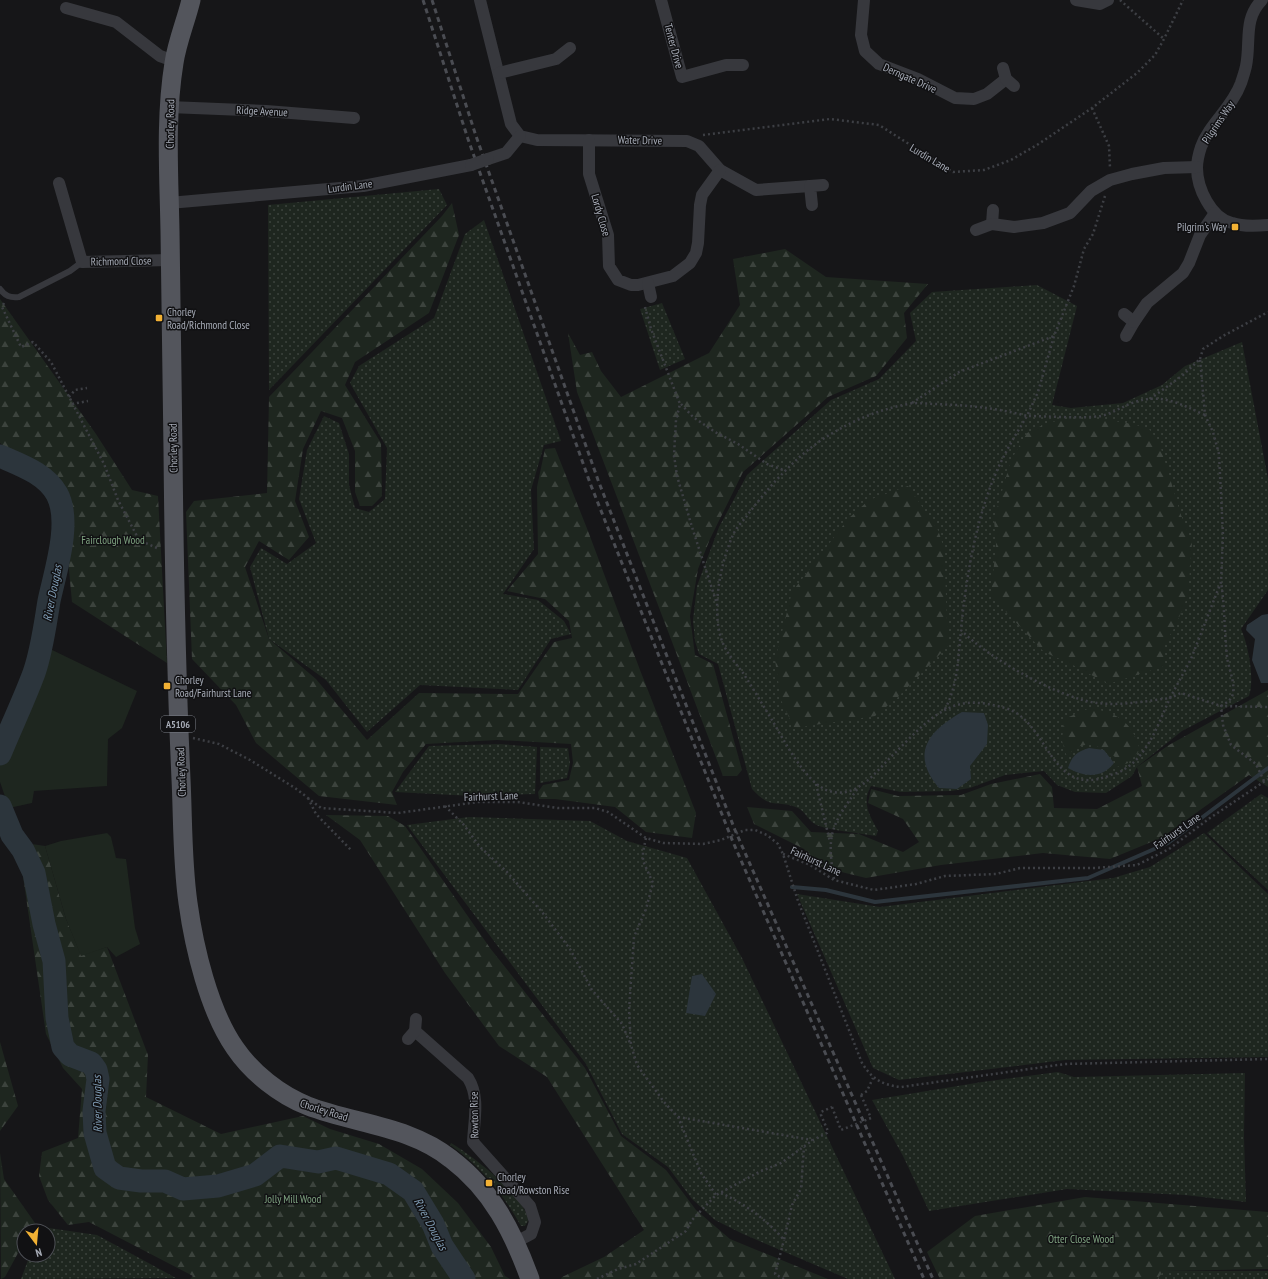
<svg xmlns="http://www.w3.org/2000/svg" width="1268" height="1279" font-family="'PT Sans Narrow',sans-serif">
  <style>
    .grass { fill: url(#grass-dots) }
    .forest { fill: url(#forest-firs) }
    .garden { fill: #1e261f }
    .water { fill: #2c353c }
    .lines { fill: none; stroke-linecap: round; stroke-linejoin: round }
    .stream { stroke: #2c353c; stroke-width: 4 }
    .river { stroke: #2c353c; stroke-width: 23 }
    .path { stroke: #3d3f44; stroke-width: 2.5; stroke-dasharray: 2 3; stroke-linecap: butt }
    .service { stroke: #37383d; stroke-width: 6 }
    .minor { stroke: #37383d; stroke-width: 12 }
    .primary { stroke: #53555c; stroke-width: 19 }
    .rail { stroke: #4a4c52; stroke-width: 3; stroke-dasharray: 5 4; stroke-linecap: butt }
    .path-bridge { stroke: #3d3f44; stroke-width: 2.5; stroke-dasharray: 2 3; stroke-linecap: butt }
    .minor-bridge { stroke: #37383d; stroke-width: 12 }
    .poi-dot { fill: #f2b134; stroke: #111113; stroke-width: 1.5 }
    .labels { text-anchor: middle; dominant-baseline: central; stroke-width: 3; stroke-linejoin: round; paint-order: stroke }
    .shield { fill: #111113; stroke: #7b7e86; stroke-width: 1 }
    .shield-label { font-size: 10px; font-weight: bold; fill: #a8adb8 }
    .street-label { font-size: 11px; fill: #a8adb8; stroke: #111113 }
    .poi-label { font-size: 11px; fill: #a8adb8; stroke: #111113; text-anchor: start }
    .park-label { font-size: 11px; fill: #7fa381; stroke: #111113 }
    .water-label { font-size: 12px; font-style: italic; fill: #7f9bb3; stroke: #111113 }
  </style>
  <defs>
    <pattern id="grass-dots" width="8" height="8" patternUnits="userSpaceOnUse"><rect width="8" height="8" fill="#1e261f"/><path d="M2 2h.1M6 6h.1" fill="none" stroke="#3c433d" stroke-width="1.8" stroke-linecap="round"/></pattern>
    <pattern id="forest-firs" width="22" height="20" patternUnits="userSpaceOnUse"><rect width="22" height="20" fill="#1e261f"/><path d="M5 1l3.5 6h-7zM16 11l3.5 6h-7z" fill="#3c433d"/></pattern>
  </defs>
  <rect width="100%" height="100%" fill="#161618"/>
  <g class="grass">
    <path d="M439,189L447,205L269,390L268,205Z"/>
    <path d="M484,220L561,441L544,445L531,490L534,549L503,594L538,600L564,621L571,634L551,639L518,690L420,685L367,732L326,680L269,639L250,567L261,548L287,564L316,543L299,499L307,450L324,416L339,423L349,454V485L355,508L369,512L385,499L387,448L350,383L359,366L434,318L465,234Z"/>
    <path d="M1037,285L1077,306L1052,405L1071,408L1123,403L1162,385L1185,366L1242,342L1268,479V590L1241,629C1248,644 1255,679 1249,696L1182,731L1137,767L1132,776L1106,793L1075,792L1057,785L1044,771L1005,775L970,788L951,791L901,792L871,786C861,803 870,816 878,831L876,836C860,833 833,831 819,826C809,823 806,812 798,808C776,799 772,811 752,789L718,664L699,654L695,641L693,620L697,586L719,527L747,475L831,400L879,379L916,341L910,313L932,292Z"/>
    <path d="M662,303L685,359L660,370L640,309Z"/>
    <path d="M500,744L537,747L535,794L473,796L395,792L429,746Z"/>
    <path d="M540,747L568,748L570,763L567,778L540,783Z"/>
    <path d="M1261,794L1268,798V890L1207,833Z"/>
    <path d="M469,817L590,821L627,841L687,858L742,958L895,1279H848L743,1234L715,1220L692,1199L668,1167L622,1134L586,1064L407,825Z"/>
    <path d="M1204,833L1268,894V1057L1065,1060L899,1080L873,1068L797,894L880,907L1113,878L1150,867Z"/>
    <path d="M1058,1072L1074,1077L1245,1073L1244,1137L1246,1202L1185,1195L1067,1189L929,1211L903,1156L872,1100L982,1082Z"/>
    <path d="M451,1143C470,1154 528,1198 528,1221L525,1226H521C503,1194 481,1166 450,1145Z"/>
    <path d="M42,1227L97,1235L176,1278L21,1279L30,1255H48V1231H40Z"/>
    <path d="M1163,1271H1268V1279H1157Z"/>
  </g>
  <g class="forest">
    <path d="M452,203L459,235L429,313L355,362L345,385L381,443L382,496L372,506H360L355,492V451L342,418L321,411L303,449L295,501L309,537L289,560L259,541L245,567L269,639L316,679L367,740L419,693L518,694L554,642L572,638L569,621L545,599L507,591L538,554L537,487L545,449L555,448L588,531L640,670L696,813L692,838L646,832L615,807L555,799H539L538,792L543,785L569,780L573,763L571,744L497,740L426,744L403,772L392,792L397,805L319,796L256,743L236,705L192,659L186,512L194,501L267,493L269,397L442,216Z"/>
    <path d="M785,249L826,277L928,284L904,313L907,338L876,376L828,397L743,472L710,539L698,569L690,616L695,655L713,664L742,770L737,776H723L577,392L568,333L580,355L592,352L601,371L621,397L709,353L740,305L733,259Z"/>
    <path d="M0,299L96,434L132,490L158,496L167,663L72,602L66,539L36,476L0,443Z"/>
    <path d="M1075,420H1107L1133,424L1149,429L1159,442L1181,515L1192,542L1188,595L1176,625L1164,645L1165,666L1108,684L1071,664L1044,652L991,596L996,544L994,519L1011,460L1027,433L1049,422Z"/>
    <path d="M908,486L938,530L944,548L948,646L897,698L875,716L794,728L781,700L775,660L792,592L848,519L869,500Z"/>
    <path d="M1268,690V787L1249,775L1161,838L1110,859L1043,853L941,865L866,878L821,867L804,849L754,824L747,807L792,811L811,832L859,834L903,852L919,842L903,819L868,803L871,789L898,796L961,795L991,784L1040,774L1052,787L1054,808L1097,809L1142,786L1137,767L1169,745Z"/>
    <path d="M1090,708C1117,713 1132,721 1140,750L1128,763L1117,767L1115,757C1099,745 1082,737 1067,757L1062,741L1064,719Z"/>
    <path d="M326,815L388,816L405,826L490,948L585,1068L621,1136L666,1170L696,1210L730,1239L828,1279H561L562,1277L604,1257L644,1230L547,1077L499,1046L445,973L360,840Z"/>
    <path d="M18,842L45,846L66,919L81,955L107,947L148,1055L146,1097L221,1134L303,1116L330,1129L379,1144L422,1169L458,1203L491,1247L505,1276L510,1279H190L193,1276L89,1222L68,1225L48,1200L39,1176L42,1152L78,1138L82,1089L63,1068L46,1034Z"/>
    <path d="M0,1042L18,1106L0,1131Z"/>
    <path d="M0,1153L4,1179L35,1223L30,1231H24V1242L5,1277L1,1279Z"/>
    <path d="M1085,1197L1268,1212V1269L1164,1271L1157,1279H940L927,1252L975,1216Z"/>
  </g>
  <g class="garden">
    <path d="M46,647L137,691L122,728L108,739L107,786L34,791L32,803L9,808L0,782V763L31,701L41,673Z"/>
    <path d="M107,833L111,837L116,858L126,859L135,928L140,944L116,957L107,947L81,956L66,919L45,846L61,841Z"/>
  </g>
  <g class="water">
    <path d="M1268,614V683H1261L1252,660L1255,639L1246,630L1247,625L1262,615Z"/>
    <path d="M962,712L984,713L988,725L987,744L970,766L971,779L957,789L939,788C910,754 928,731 962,712Z"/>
    <path d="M1089,748L1104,750L1114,763C1102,779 1083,777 1068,768C1072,756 1076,752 1089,748Z"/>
    <path d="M702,974L716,994L705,1016L686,1013L692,976Z"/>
  </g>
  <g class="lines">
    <path class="stream" d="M792,887L826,890L875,902L1088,878L1168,843L1268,768"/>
    <g class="river">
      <path d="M0,456C20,465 45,473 57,494C72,522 55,572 49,601C45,625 42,650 34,673C24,700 11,727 0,754"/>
      <path d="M0,806L12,835L23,850L34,873L44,924L54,961L57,1018L63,1047L70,1055L91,1063L96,1070L98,1079L94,1111L95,1133L105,1168L119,1178L141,1181H165L183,1189L218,1186L255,1175L280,1156L318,1162L336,1158L389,1174L413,1191L433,1224L442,1246L464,1279"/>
    </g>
    <g class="path">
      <path d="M1120,0L1164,39"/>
      <path d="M1092,108L1109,146L1110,168"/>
      <path d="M703,135L830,119L879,125L953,172L984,170L1011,160L1037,145L1092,108L1137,73L1155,55L1164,39L1183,0"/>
      <path d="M1105,196L1093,234L1084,249L1074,286L1054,336L1038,392L1027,416C997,408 966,405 935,404C926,404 917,402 908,404C877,410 849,422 823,439C794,458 766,490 746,517C742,522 736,528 733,535C720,564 711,611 722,641C726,652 736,664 743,673C753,688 762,704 772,720C784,740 806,784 829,791C859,800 877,769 896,752C914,734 936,709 961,704C975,701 991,704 1005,708C1049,720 1049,799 1108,776C1113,774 1119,773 1123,770C1148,756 1159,722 1170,698L1181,693L1221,706C1226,703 1232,700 1233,693C1235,680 1228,668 1227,656C1224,631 1225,607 1221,582"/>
      <path d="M4,303L2,307L21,347L33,342L51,362L104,464L118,500L139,540L159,549"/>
      <path d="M645,307L651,329L680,404L676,420L674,455L677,476L692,527L716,601"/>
      <path d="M1200,359L1203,349L1223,336L1268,312"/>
      <path d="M69,397L75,390L87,388"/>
      <path d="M1150,399L1183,375L1200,359L1205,415L1213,432L1219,454L1223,535L1221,582L1191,659L1170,698C1147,701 1121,706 1097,703C1059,698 988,658 961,630C966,576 978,505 1004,456C1011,442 1019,429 1027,416C1048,416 1081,419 1101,416C1113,413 1123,406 1135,402C1162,393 1180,404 1205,415"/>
      <path d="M912,403L959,372L1054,336"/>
      <path d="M72,404L88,401"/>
      <path d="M681,404L693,417L715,432L738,444L767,464L786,471"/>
      <path d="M945,709C958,685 958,658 961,631"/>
      <path d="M193,738L219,744L250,760L295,788L321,808L398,813L478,802H518L558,808H595L608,812L646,838L663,843L703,844L721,840L745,830H755L767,835L778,844L783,854L798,901L862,1063C872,1079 882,1085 901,1087L1065,1064L1268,1059"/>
      <path d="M1264,781L1256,764L1231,745L1223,725L1221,706L1268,707"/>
      <path d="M816,784L830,842"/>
      <path d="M308,798L316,814L352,851"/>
      <path d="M445,806L464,825L480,847L507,872L542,912L570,949L592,990L622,1024L630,1043"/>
      <path d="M646,838L643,852V861L653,883L646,909L634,937L629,1010L631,1045L637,1065L664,1102L678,1117L701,1173L716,1195"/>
      <path d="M783,854L810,865L834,880L874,890L916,884L945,876L996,874L1020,868H1094L1137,865L1169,849L1210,818L1268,779"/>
      <path d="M834,879C826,833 832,825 858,788"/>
      <path d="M861,1095L867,1091L873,1078"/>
      <path d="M678,1117L812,1140"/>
      <path d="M721,1193C745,1204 767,1220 784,1240L792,1205L801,1189L804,1147"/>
      <path d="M597,1279L618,1269L636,1264L686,1231L692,1220L716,1195L759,1172L781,1163L813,1140L827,1133L828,1131L821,1115V1112L832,1107"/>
      <path d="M784,1279L775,1274L784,1240"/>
    </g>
    <path class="service" d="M0,289C5,296 10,298 19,297L70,271L82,262"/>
    <g class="minor">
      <path d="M480,0L511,124L520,136L537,140L687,141L699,146L720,170L756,190L810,186"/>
      <path d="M661,0L682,77L726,65H743"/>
      <path d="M864,0L861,35L865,51L879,64L918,79L955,98L974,99L987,94L1006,79"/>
      <path d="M1076,0L1100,4L1108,0"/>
      <path d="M1262,0C1243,19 1251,42 1246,66C1245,71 1243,77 1241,83C1232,108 1209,124 1201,147C1199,153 1197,162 1197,168C1197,188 1211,218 1232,223C1243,227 1257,226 1268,225"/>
      <path d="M66,8L116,22L160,56L174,61"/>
      <path d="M1003,68L1006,79L1014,86"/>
      <path d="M499,73L556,59L570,48"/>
      <path d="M169,107L266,111L354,118"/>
      <path d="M589,140V174L608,235L609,266L618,280L631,285H638L673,276L690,263L696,253L698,243L700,205L702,195L720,170"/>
      <path d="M488,159L506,153L520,136"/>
      <path d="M59,183L82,262L170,260"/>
      <path d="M169,203L363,186L471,165"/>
      <path d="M812,205L810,186L823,185"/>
      <path d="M992,224L993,210"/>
      <path d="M976,230L992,224L1014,227L1043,223L1070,213L1091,191L1110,180L1132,174L1164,168L1197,167"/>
      <path d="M648,283L651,297"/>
      <path d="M1124,314L1134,322L1126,336"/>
      <path d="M1134,322L1147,303L1183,273L1189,263L1200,235L1215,213"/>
      <path d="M415,1031L468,1078C480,1097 474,1120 473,1142L530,1206L535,1222L531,1234L516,1242"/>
      <path d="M408,1039L415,1031L416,1019"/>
    </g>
    <path class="primary" d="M191,0C186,21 177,42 174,63C165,118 169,176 170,231C171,304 172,377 173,450C174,560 176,669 181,779C183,820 182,861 188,903C194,947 209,1011 235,1048C252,1073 280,1095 308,1106C355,1124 410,1126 451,1159C492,1190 513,1232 530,1279"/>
    <g class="rail">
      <path d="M423,0L468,139L590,483L733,842L924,1279"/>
      <path d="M432,0L476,136L598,480L735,830L933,1279"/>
    </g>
    <path class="path-bridge" d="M832,1107L841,1130L871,1118L861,1095"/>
    <path class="minor-bridge" d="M471,165L488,159"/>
  </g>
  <g class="poi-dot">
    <rect x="1231" y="223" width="8" height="8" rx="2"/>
    <rect x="155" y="314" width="8" height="8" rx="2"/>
    <rect x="163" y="682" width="8" height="8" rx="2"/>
    <rect x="485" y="1179" width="8" height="8" rx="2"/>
  </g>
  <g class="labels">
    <rect class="shield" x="161" y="716" width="34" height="16" rx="3"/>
    <g class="shield-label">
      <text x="178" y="724">A5106</text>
    </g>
    <g class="street-label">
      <text transform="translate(674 46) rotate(75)">Tenter Drive</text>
      <text transform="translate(910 78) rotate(24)">Derngate Drive</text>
      <text transform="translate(262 111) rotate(3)">Ridge Avenue</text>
      <text transform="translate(1218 122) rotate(-56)">Pilgrims Way</text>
      <text transform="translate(170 124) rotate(-89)">Chorley Road</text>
      <text transform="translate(640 140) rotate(1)">Water Drive</text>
      <text transform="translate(930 158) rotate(31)">Lurdin Lane</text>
      <text transform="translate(350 186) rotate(-7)">Lurdin Lane</text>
      <text transform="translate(601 215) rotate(74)">Lordy Close</text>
      <text transform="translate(121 261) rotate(-1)">Richmond Close</text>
      <text transform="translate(173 448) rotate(-91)">Chorley Road</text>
      <text transform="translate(181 772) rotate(-92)">Chorley Road</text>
      <text transform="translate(491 796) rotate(-2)">Fairhurst Lane</text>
      <text transform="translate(1177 831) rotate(-35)">Fairhurst Lane</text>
      <text transform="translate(816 861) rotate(25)">Fairhurst Lane</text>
      <text transform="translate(324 1110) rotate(17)">Chorley Road</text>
      <text transform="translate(474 1115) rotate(-91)">Rowton Rise</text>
    </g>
    <g class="poi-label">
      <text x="1227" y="227" text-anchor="end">Pilgrim's Way</text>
      <text x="167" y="312">Chorley<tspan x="167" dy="13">Road/Richmond Close</tspan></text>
      <text x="175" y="680">Chorley<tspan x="175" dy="13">Road/Fairhurst Lane</tspan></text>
      <text x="497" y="1177">Chorley<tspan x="497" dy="13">Road/Rowston Rise</tspan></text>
    </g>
    <g class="park-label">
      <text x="113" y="540">Fairclough Wood</text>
      <text x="293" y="1199">Jolly Mill Wood</text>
      <text x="1081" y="1239">Otter Close Wood</text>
    </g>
    <g class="water-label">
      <text transform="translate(52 593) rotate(-79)">River Douglas</text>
      <text transform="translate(97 1104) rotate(-91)">River Douglas</text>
      <text transform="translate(431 1224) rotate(62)">River Douglas</text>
    </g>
  </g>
  <g transform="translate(36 1243) rotate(164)"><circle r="19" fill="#111113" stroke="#4d4f55"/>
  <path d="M0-3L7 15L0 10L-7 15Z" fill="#f2b134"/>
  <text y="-6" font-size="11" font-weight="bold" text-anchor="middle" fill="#a8adb8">N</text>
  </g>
</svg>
